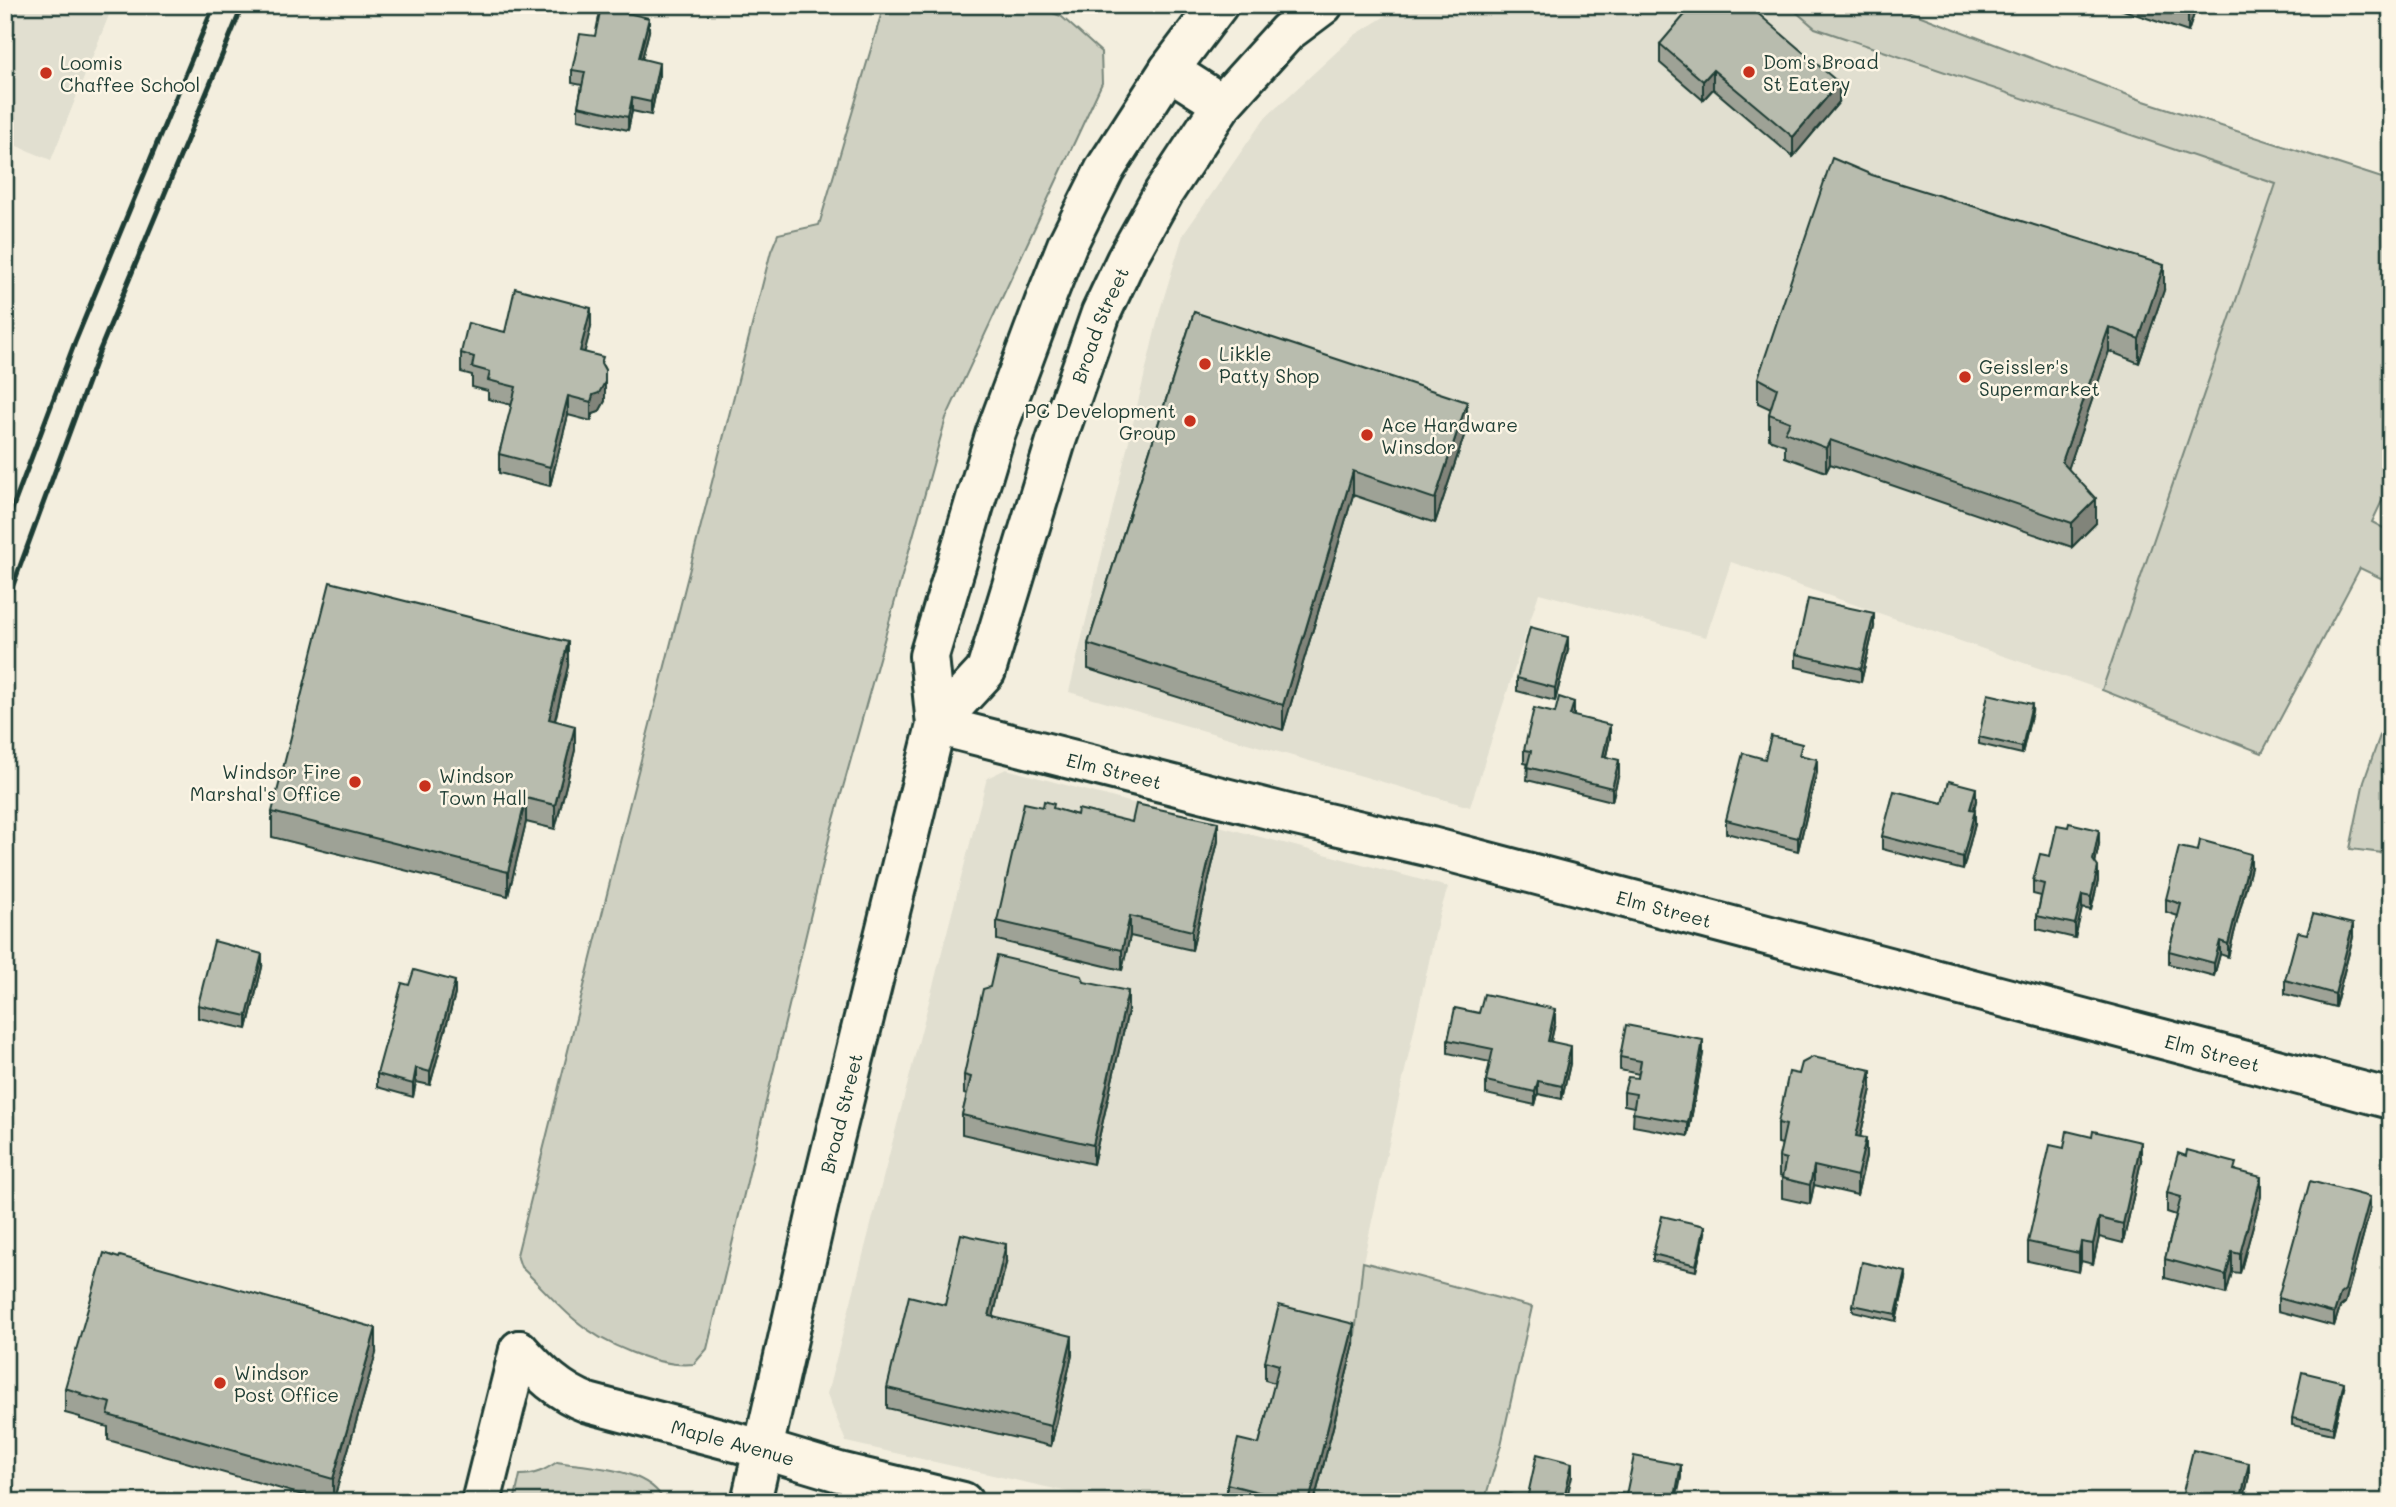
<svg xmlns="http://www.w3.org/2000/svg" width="2396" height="1507" font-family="Mali,sans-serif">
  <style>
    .built { fill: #e1dfd0 }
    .green { fill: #d0d1c2; stroke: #78877b; stroke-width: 2 }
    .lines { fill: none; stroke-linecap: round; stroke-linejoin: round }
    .minor-casing { stroke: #1f3d34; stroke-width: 44 }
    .major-casing { stroke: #1f3d34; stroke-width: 44 }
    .minor { stroke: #fcf5e5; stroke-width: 38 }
    .major { stroke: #fcf5e5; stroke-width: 38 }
    .rail { stroke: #1f3d34; stroke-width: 5 }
    .wall { fill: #9ea296; stroke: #1f3d34; stroke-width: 2 }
    .shaded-wall { fill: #81847a; stroke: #1f3d34; stroke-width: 2 }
    .building { fill: #b8bcae; stroke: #1f3d34; stroke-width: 2 }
    .poi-dot { fill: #c8321e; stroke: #fcf5e5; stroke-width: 2.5 }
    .labels { text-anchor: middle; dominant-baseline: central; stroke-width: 5; stroke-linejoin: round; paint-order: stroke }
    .poi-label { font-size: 19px; fill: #1f3d34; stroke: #fcf5e5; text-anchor: start }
    .street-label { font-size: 19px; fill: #1f3d34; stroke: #fcf5e5 }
  </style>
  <rect width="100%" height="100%" fill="#f3eede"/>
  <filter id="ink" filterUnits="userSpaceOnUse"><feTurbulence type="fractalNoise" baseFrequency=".0143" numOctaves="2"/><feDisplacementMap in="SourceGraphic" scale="14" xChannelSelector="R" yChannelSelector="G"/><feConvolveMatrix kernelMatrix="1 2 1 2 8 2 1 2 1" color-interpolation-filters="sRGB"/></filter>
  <g filter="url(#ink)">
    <g class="built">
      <path d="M5,5H113L51,160L5,141Z"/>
      <path d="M1403,5H1788L1815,28L2277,184L2102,690L1731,562L1706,637L1539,593L1470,807L1069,692L1160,310L1183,235L1264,119L1355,35Z"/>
      <path d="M1006,769L1448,887L1439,916L1363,1262L1354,1344L1314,1502H1113L846,1442L827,1394L987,778Z"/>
    </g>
    <g class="green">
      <path d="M884,5H1031L1061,16L1101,52L1102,83L946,418L830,834L707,1349L694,1364C658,1368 603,1344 575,1320C556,1304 539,1284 521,1267L517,1255L620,842L771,251L778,234L819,225Z"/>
      <path d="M1788,5H1892L2144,101L2391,181V482L2372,522L2391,532V583L2360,568L2262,753L2102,690L2276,184L1815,28Z"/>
      <path d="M2391,704V854L2350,849L2364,781Z"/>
      <path d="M1363,1262L1532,1307L1501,1445L1484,1502H1314L1354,1344Z"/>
      <path d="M557,1462C588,1467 651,1468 664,1502H514L520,1475C535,1475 545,1470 557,1462Z"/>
    </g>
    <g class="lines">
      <defs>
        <g id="minor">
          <path id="s1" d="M936,725L1292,815L1431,847L2391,1099"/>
          <path id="s2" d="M519,1350C540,1373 559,1392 588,1403L762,1449L839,1472L963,1502"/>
          <path d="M481,1502L519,1350"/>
        </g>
        <g id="major">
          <path d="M1169,70L1222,104"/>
          <path id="s3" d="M936,725L986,671L1056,441L1101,313L1126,260L1164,192L1222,104L1287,32L1323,5"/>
          <path id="s4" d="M751,1502L825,1176L936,725L929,656L995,435L1048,293L1067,245L1105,169L1169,70L1218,5"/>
        </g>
      </defs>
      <use href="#minor" class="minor-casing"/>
      <use href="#major" class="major-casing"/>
      <use href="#minor" class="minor"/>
      <use href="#major" class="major"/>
      <g class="rail">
        <path d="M5,528L75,342L214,5"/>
        <path d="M5,607L99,352L243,5"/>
      </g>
    </g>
    <g class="wall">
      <path d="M2108,5H2197L2188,32Z"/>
      <path d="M649,31L642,58L659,76L651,115L632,111L628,130L578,119V106L582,85L572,83V70L595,36Z"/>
      <path d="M1660,44L1839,102L1793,157L1713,89L1703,100L1660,63Z"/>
      <path d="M2164,290L2139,363L2109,351L2068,469L2096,523L2072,547L1830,464L1826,472L1785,457V445L1769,439V414L1771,409L1758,403V378Z"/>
      <path d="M1194,312L1467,427L1435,523L1353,495L1283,730L1088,669V644Z"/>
      <path d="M591,327L584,352L603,366L605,370V401L599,412L593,414L591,421L568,415L550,486L499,473V454L512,405L488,399V391L472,387V375L461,372V353L505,332Z"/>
      <path d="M1874,627L1861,682L1796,667V654Z"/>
      <path d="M1568,650L1555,701L1517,691V678Z"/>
      <path d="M568,666L555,721L575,750L555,829L526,822L508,896L272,837V812Z"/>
      <path d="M2032,711L2022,754L1979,744V737Z"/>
      <path d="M1555,713L1573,716L1610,738L1606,756L1619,773L1612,801L1527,780L1528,764L1524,763V750Z"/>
      <path d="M1802,755L1817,772L1798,851L1726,833V820L1765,759Z"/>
      <path d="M1976,801L1974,810L1975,823L1963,870L1882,849V836L1943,803Z"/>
      <path d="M1054,809L1077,815L1218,841L1192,950L1130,936L1122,970L997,940V921Z"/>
      <path d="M2099,844L2095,863L2098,881L2091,910L2082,908L2075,938L2037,929V916L2041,896L2033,894V881L2050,856Z"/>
      <path d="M2251,867L2228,957L2220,954L2214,976L2169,964V951L2178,916L2166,912V899Z"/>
      <path d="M2307,934L2353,937L2335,1007L2285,994V980Z"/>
      <path d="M262,967L247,1029L198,1018V1005Z"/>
      <path d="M1084,982L1128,1011L1093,1164L962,1134V1115L967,1095L964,1094V1075Z"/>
      <path d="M455,994L430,1085L416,1082L413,1097L377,1087V1074Z"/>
      <path d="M1479,1013L1555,1023L1551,1041L1571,1059L1562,1099L1538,1094L1535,1105L1486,1094V1081L1490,1062L1448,1053V1040Z"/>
      <path d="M1703,1053L1688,1136L1633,1126L1634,1107L1624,1105V1092L1638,1078L1639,1074L1620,1070V1057Z"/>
      <path d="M1871,1089L1860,1137L1866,1157L1857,1195L1814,1185L1810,1204L1782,1198V1177L1779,1176V1157L1782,1144L1778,1143V1123Z"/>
      <path d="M2141,1161L2123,1243L2099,1237L2093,1264L2081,1261L2079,1272L2028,1261V1242Z"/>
      <path d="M2236,1170L2261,1196L2240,1273L2232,1272L2226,1294L2165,1278V1259L2176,1215L2167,1212V1193Z"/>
      <path d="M2370,1210L2345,1303L2340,1307L2334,1326L2278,1311V1298Z"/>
      <path d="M1705,1233L1696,1271L1653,1261V1254Z"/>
      <path d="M1006,1263L993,1317L1072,1355L1051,1446L887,1408V1388L945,1305Z"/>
      <path d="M1906,1279L1896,1321L1853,1311V1305Z"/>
      <path d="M1354,1344L1314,1502H1227V1484L1259,1444L1275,1383L1265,1380V1361Z"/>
      <path d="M376,1353L333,1502H327L108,1440V1427L80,1419V1417L65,1413V1388Z"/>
      <path d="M2344,1388L2333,1434L2292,1425V1418Z"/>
      <path d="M2249,1476L2243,1502H2183V1492Z"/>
    </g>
    <g class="shaded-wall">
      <path d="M2189,5H2197L2188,32V8Z"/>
      <path d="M649,18V31L639,71V58Z"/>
      <path d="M659,63V76L651,115V102Z"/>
      <path d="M1713,70V89L1703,100V81Z"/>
      <path d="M1839,83V102L1793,157V137Z"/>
      <path d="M632,98V111L628,130V117Z"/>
      <path d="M2164,265V290L2139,363V339Z"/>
      <path d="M591,308V327L580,370V351Z"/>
      <path d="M2109,327V351L2062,487V462Z"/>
      <path d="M605,382V401L599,412L593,414L591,421V402L593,395Z"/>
      <path d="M568,396V415L550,486V467Z"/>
      <path d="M1467,402V427L1435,523V499Z"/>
      <path d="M1830,440V464L1826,472V448Z"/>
      <path d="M1353,471V495L1283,730V705Z"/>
      <path d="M2096,499V523L2072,547V523Z"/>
      <path d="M1874,613V627L1861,682V669Z"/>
      <path d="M1568,637V650L1555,701V688Z"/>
      <path d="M568,642V666L549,744V719Z"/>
      <path d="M1574,702V715L1570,728V715Z"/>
      <path d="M2032,704V711L2022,754V747Z"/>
      <path d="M1610,725V738L1603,769V756Z"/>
      <path d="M575,726V750L555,829V805Z"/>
      <path d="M1817,759V772L1798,851V838Z"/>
      <path d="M1619,760V773L1612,801V788Z"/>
      <path d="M1976,788V801L1970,822V809Z"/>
      <path d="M526,798V822L508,896V872Z"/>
      <path d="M1975,810V823L1963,870V857Z"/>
      <path d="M1218,822V841L1192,950V931Z"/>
      <path d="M2099,830V844L2093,873V860Z"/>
      <path d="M2251,854V867L2228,957V944Z"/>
      <path d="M2098,867V881L2091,910V897Z"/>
      <path d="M2082,895V908L2075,938V924Z"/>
      <path d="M1130,916V936L1122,970V950Z"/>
      <path d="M2353,924V937L2335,1007V994Z"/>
      <path d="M2220,941V954L2214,976V963Z"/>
      <path d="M262,954V967L247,1029V1016Z"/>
      <path d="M455,981V994L430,1085V1072Z"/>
      <path d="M1128,991V1011L1093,1164V1145Z"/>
      <path d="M1555,1009V1023L1548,1054V1041Z"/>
      <path d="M1703,1040V1053L1688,1136V1123Z"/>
      <path d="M1571,1046V1059L1562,1099V1086Z"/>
      <path d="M416,1068V1082L413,1097V1084Z"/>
      <path d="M1871,1070V1089L1856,1155V1136Z"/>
      <path d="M1538,1081V1094L1535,1105V1092Z"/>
      <path d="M1866,1138V1157L1857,1195V1176Z"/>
      <path d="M2141,1142V1161L2123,1243V1224Z"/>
      <path d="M1814,1166V1185L1810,1204V1185Z"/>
      <path d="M2261,1177V1196L2240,1273V1254Z"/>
      <path d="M2370,1197V1210L2345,1303L2340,1307L2334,1326V1313L2340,1294Z"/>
      <path d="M2099,1218V1237L2093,1264V1244Z"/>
      <path d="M1705,1226V1233L1696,1271V1265Z"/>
      <path d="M2081,1242V1261L2079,1272V1253Z"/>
      <path d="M1006,1244V1263L989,1335V1316Z"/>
      <path d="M2232,1252V1272L2226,1294V1275Z"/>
      <path d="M1906,1272V1279L1896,1321V1314Z"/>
      <path d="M1354,1324V1344L1314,1502H1309Z"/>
      <path d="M376,1328V1353L333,1502V1479Z"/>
      <path d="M1072,1336V1355L1051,1446V1426Z"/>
      <path d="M2344,1382V1388L2333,1434V1427Z"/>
      <path d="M1572,1463V1476L1566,1502H1563Z"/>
      <path d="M2249,1463V1476L2243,1502H2240Z"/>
      <path d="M1681,1465V1478L1676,1502H1674Z"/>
    </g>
    <g class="building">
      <path d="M1693,5H1748L1839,83L1793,137L1713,70L1703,81L1660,44Z"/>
      <path d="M601,7L649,18L639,58L659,63L651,102L632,98L628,117L578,106L585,72L572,70L580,34L595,36Z"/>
      <path d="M1832,158L1872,175L2164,265L2139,339L2109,327L2062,462L2096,499L2072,523L1830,440L1826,448L1785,432L1790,422L1769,414L1777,388L1758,378Z"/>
      <path d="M515,288L591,308L580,351L603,357L601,363L605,370V382L599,393L593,395L591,402L568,396L550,467L499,454L516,387L488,380L490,372L472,367L474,357L461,353L468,323L505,332Z"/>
      <path d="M1194,312L1467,402L1435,499L1353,471L1283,705L1088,644Z"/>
      <path d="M330,582L568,642L549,719L575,726L555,805L526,798L508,872L272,812Z"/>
      <path d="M1808,599L1874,613L1861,669L1796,654Z"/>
      <path d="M1530,627L1568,637L1555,688L1517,678Z"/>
      <path d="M1988,694L2032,704L2022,747L1979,737Z"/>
      <path d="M1559,697L1574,702L1570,715L1610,725L1603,756L1619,760L1612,788L1527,767L1531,751L1524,750L1534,708L1555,713Z"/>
      <path d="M1771,736L1802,744L1799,755L1817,759L1798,838L1726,820L1743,753L1765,759Z"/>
      <path d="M1949,781L1976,788L1970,809L1975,810L1963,857L1882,836L1894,791L1943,803Z"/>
      <path d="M1044,801L1054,804L1053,808L1077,815L1078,809L1132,822L1136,804L1218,822L1192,931L1130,916L1122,950L997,921L1024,803L1043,807Z"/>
      <path d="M2069,823L2099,830L2093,860L2098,867L2091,897L2082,895L2075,924L2037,916L2044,884L2033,881L2040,854L2050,856L2057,825L2068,827Z"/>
      <path d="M2200,840L2251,854L2228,944L2220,941L2214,963L2169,951L2181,904L2166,899L2179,847L2198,851Z"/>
      <path d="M2313,914L2353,924L2335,994L2285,980L2298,932L2307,934Z"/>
      <path d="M214,941L262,954L247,1016L198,1005Z"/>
      <path d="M997,956L1082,976L1084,982L1128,991L1093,1145L962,1115L971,1077L964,1075L983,989L990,987Z"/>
      <path d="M414,970L455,981L430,1072L416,1068L413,1084L377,1074L402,983L409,985Z"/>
      <path d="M1484,994L1555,1009L1548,1041L1571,1046L1562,1086L1538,1081L1535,1092L1486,1081L1493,1049L1448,1040L1455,1008L1479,1013Z"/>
      <path d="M1626,1025L1703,1040L1688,1123L1633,1113L1636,1094L1624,1092L1628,1077L1638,1078L1641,1061L1620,1057Z"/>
      <path d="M1813,1057L1871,1070L1856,1136L1866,1138L1857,1176L1814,1166L1810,1185L1782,1178L1786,1159L1779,1157L1786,1125L1778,1123L1789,1072L1799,1074L1802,1063Z"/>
      <path d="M2067,1131L2092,1137L2093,1131L2141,1142L2123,1224L2099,1218L2093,1244L2081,1242L2079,1253L2028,1242L2050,1145L2064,1148Z"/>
      <path d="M2187,1150L2236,1163L2234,1170L2261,1177L2240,1254L2232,1252L2226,1275L2165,1259L2181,1197L2167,1193L2178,1153L2186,1156Z"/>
      <path d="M2310,1181L2370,1197L2345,1290L2340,1294L2334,1313L2278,1298Z"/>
      <path d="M1662,1216L1705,1226L1696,1265L1653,1254Z"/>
      <path d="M961,1234L1006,1244L989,1316L1072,1336L1051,1426L887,1388L909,1296L945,1305Z"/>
      <path d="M104,1253L119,1258L120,1256L376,1328L333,1479L108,1415L111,1403L80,1395L81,1393L65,1388Z"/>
      <path d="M1862,1262L1906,1272L1896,1314L1853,1305Z"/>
      <path d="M1279,1305L1354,1324L1309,1502H1297L1227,1484L1238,1439L1259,1444L1279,1365L1265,1361Z"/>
      <path d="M2302,1372L2344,1382L2333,1427L2292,1418Z"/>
      <path d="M2193,1450L2249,1463L2240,1502H2225L2183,1492Z"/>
      <path d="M1537,1454L1572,1463L1563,1502H1503L1505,1493L1527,1499Z"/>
      <path d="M1634,1456L1681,1465L1674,1502H1615L1617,1493L1626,1495Z"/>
      <path d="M1777,1494L1809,1501V1502H1775Z"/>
    </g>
  </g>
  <g class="poi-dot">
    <circle cx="1749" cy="72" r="7"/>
    <circle cx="46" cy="73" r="7"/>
    <circle cx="1205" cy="364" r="7"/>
    <circle cx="1965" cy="377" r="7"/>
    <circle cx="1190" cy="421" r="7"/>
    <circle cx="1367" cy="435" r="7"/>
    <circle cx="355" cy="782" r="7"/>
    <circle cx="425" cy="786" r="7"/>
    <circle cx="220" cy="1383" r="7"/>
  </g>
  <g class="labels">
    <g class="poi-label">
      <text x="1763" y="61">Dom's Broad<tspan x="1763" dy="22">St Eatery</tspan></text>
      <text x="60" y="62">Loomis<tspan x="60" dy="22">Chaffee School</tspan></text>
      <text x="1219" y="353">Likkle<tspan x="1219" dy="22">Patty Shop</tspan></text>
      <text x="1979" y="366">Geissler's<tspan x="1979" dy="22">Supermarket</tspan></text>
      <text x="1176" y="410" text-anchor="end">PC Development<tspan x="1176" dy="22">Group</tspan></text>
      <text x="1381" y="424">Ace Hardware<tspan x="1381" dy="22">Winsdor</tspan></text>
      <text x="341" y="771" text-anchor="end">Windsor Fire<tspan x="341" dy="22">Marshal's Office</tspan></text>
      <text x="439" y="775">Windsor<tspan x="439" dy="22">Town Hall</tspan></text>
      <text x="234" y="1372">Windsor<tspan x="234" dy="22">Post Office</tspan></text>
    </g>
    <g class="street-label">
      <text stroke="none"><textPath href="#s3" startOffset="438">Broad Street</textPath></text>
      <text stroke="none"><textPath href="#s1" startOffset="184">Elm Street</textPath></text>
      <text stroke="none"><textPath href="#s1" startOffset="751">Elm Street</textPath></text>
      <text stroke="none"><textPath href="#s1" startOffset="1318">Elm Street</textPath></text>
      <text stroke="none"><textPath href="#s4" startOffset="399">Broad Street</textPath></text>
      <text stroke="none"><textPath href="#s2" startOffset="238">Maple Avenue</textPath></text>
    </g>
  </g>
  <rect width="2396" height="1507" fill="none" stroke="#fcf5e5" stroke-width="28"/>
  <rect x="14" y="14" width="2368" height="1479" fill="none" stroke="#1f3d34" stroke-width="2.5" filter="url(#ink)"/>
</svg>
